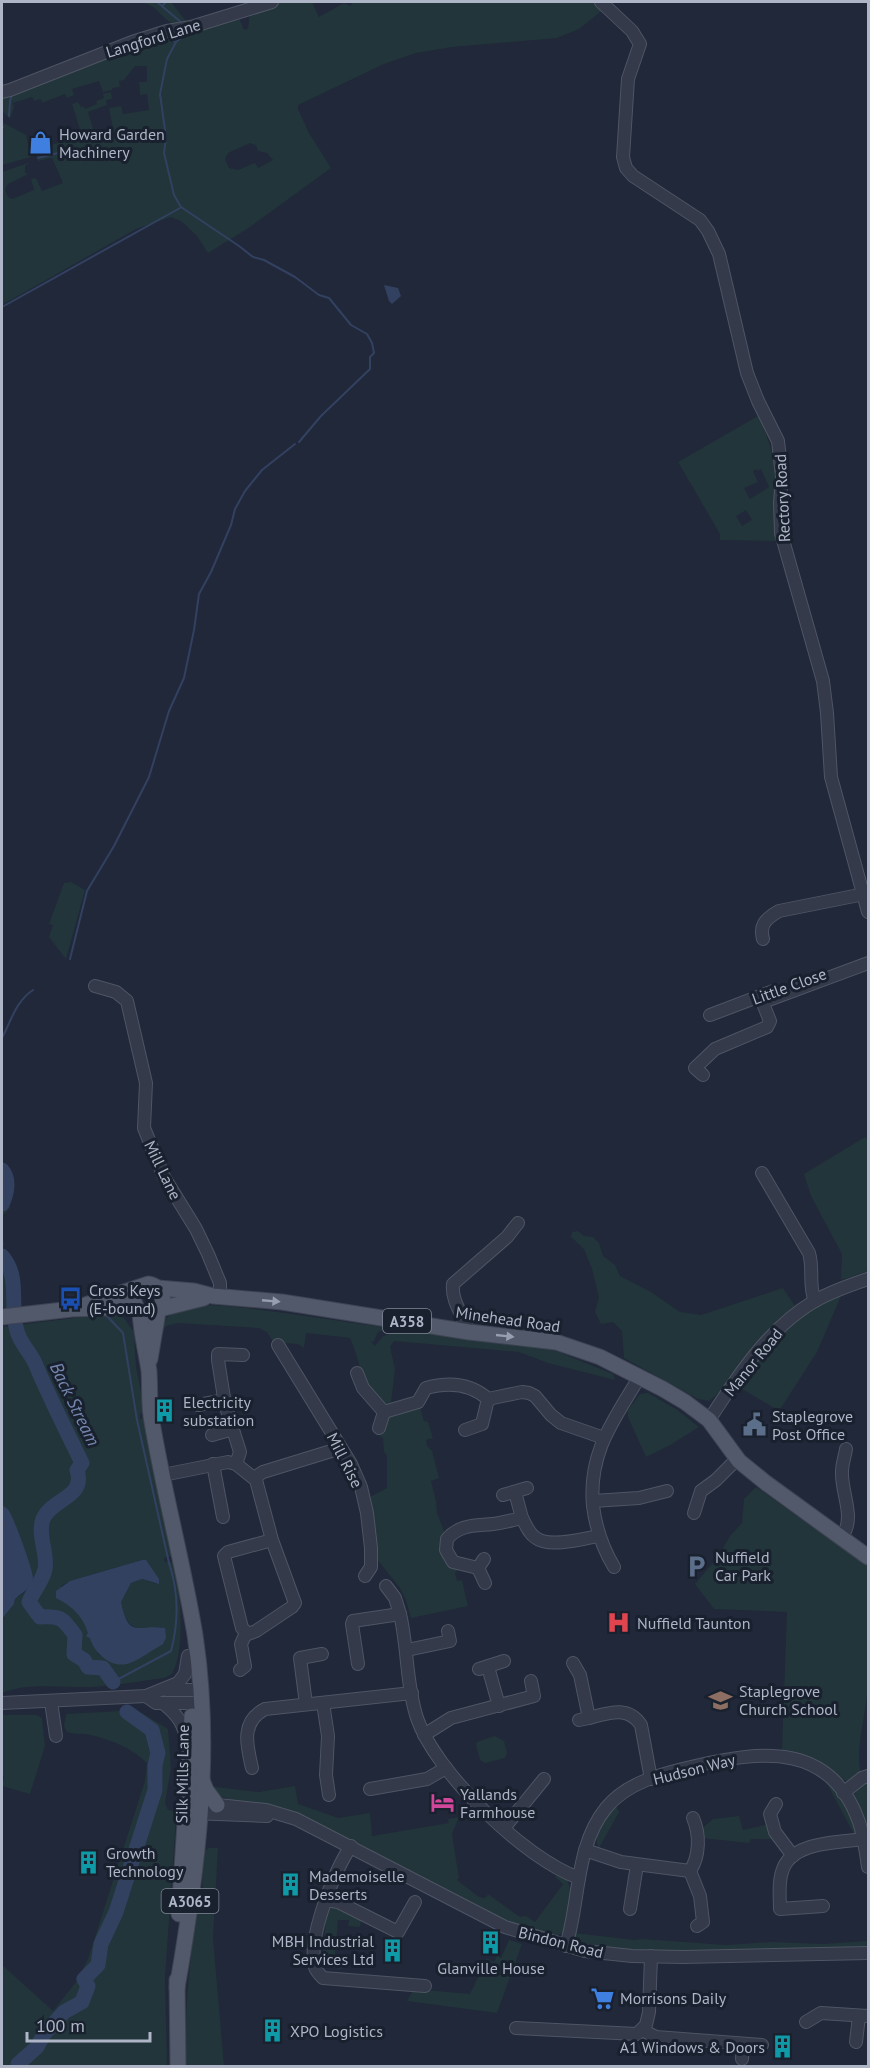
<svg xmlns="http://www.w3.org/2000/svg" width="870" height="2068" font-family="'PT Sans',sans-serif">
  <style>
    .green { fill: #22353a; fill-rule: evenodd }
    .water { fill: #334161 }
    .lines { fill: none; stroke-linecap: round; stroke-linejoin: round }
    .stream { stroke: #334161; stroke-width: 2 }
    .river { stroke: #334161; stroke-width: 15 }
    .minor-casing { stroke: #4e5564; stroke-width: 14 }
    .major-casing { stroke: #3d4353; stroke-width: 17 }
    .minor { stroke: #343a49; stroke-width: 12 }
    .major { stroke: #51596a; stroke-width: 15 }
    .oneway { fill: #979eaf }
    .labels { text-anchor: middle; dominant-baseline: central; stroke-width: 6; stroke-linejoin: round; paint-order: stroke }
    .shield { fill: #19202e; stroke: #818898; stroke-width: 1.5 }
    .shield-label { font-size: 15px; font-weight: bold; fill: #aeb5c6 }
    .street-label { font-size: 16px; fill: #aeb5c6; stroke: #19202e }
    .poi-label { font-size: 16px; fill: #aeb5c6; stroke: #19202e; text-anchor: start }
    .water-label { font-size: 18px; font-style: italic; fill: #7587af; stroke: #19202e }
  </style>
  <rect width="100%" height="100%" fill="#202839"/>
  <g class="green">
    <path d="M137,2H171L188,24C166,28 165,14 151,6C147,3 142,3 137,2Z"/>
    <path d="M280,2H312L319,17L344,3L350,6L352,4L351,2H597L604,9L579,29L557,38L452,47L416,53L384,64L298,105V109L309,133L331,168L247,229L208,253L197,236L181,221L171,217L136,229L2,305V172L31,162L25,166V172L28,174L8,184L5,189L8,197L12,199L34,190L31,179L36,178L42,191L63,183L52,158L38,161L36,155L52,151L51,145L82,136L72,104L78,102L81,107L84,106L85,109L97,104L96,101L104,98L103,94L111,92L112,99L106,100L107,105L88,112L97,142L115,138L109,108L121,106L123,114L149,110L147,94L140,95L139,82H147V66H135L124,80L119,81L120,87L112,88V90L103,92L99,81L72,89L74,95L67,98L65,94L42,103L41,99L34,101L32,97L13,103L14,107L10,119L3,112V96L152,39L237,18L240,20L244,30L248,29L250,13ZM250,143L256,145L258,151L267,153L273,160L258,168L255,163L238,170L229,168L225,159L228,153Z"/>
    <path d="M2,122L26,135L31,157L2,165Z"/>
    <path d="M758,416C779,457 779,495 776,541L720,540V534L678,462ZM757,469L758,471L761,469L769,487L750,499L744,488L758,482L753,471ZM746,510L752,520L742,526L736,516Z"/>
    <path d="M71,882L85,890L66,959L49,937L53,925L49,924L64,883Z"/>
    <path d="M865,1137L868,1141V1271L841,1280L842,1254L811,1196L804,1174Z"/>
    <path d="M2,1165L6,1172L10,1208L2,1216Z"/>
    <path d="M578,1231L584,1236L593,1237L599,1243L603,1256L615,1265L620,1276L651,1292L680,1312L701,1315L783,1288L795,1306C774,1325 760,1339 742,1361C731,1376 725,1390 709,1401L698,1399L624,1358L622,1331L613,1322L601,1324L595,1312L599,1297L592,1269L584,1249L571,1237L572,1232Z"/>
    <path d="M2,1236L4,1243L3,1253C13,1269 21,1284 20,1304L7,1308V1311L2,1312V1308H5L2,1306Z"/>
    <path d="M841,1296L817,1352L779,1411L739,1387C761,1352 798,1305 841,1296Z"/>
    <path d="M211,1305C272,1309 331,1321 392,1328L378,1332L374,1341L371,1342L375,1346L383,1336L403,1330L528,1344L551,1349L613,1374L615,1380L548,1363L519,1352L394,1341L390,1347L395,1369L391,1403L411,1399L420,1407L424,1421L428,1422L433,1438L426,1440L427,1446L432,1451L439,1478L431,1481L436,1501L437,1513L445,1533C437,1553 441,1557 458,1569L455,1573L457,1581L462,1580L468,1606L411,1618L406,1600L400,1588L376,1558L366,1499L387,1488V1456L384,1452L383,1438L380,1437L383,1422L388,1413C385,1403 377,1400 371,1391C360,1376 358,1355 350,1338L306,1333L304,1348L298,1344L273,1342L267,1332L259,1328L177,1323L166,1326L163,1331C163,1330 164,1322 165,1321C170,1309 200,1306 211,1305Z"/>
    <path d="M115,1313L123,1317L134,1332L136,1367L145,1412L140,1414V1419L145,1418L172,1556L164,1558L165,1562H175C180,1591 186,1649 172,1674L164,1678C140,1681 114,1686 90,1687C62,1688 28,1682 2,1693V1620L14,1604L15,1599L28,1590C24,1569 20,1516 2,1505V1327ZM142,1560L156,1584L142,1579L131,1583L121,1602C127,1630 135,1631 162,1627L119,1664L106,1659L98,1654L84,1622L61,1586L70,1581Z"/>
    <path d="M648,1393L676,1409L699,1427L672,1444L646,1457L628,1417V1410L640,1394Z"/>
    <path d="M756,1487L868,1566C868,1609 869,1652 867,1695C865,1717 855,1753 861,1772L847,1781C837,1779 831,1770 823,1765C810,1757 796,1753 782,1750L787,1612L714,1609L695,1584L718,1557L730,1536L742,1523L744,1499Z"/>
    <path d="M121,1711L142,1713L168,1729L171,1768L165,1803L168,1810L176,1811V1819L165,1977L167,2066H2V1965L53,2011L76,1982L88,1959L145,1781L147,1763C132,1748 111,1740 91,1735C82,1733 77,1735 67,1732L64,1726L66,1714Z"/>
    <path d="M2,1715H37L42,1718L45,1746L30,1794L2,1786L4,1776L2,1775Z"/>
    <path d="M495,1736L504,1741L507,1753L505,1758L485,1763L480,1760L476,1745L477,1742Z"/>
    <path d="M824,1778L840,1794L856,1829L854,1834Z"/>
    <path d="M868,1782V1830L854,1795L857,1789Z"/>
    <path d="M295,1786L298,1804L338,1818L370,1813L372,1836L443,1824L449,1823L448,1819L459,1817L452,1834L459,1878L457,1880L479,1897L485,1898L488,1894L520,1917L526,1916L535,1922L563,1884L555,1877L557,1874L567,1880L571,1890L564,1932L556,1936L490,1916L425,1878L422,1880L358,1845L227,1803V1798L222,1797L214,1790L215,1787L259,1792Z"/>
    <path d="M616,1806L619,1812L599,1848C591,1833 607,1818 616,1806Z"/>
    <path d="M739,1816L743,1830L765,1825H768L775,1839H751L749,1843L702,1838L701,1829L713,1819Z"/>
    <path d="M209,1848H218L213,1938L224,2066H186C184,2012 190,1958 197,1904H204L202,1878L205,1851Z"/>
    <path d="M330,1908H336L361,1919L360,1927L348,1926L349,1920H338L334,1965L342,1966V1969L326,1967L322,1962L326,1919Z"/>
    <path d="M574,1933L635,1940L642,1939L726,1945L773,1942L823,1944L868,1941V1944L863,1948L644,1953L587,1947L575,1938Z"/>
    <path d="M509,1940L522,1944L497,2013L407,2001L414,1989L470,1994L487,1958L494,1962L497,1956L501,1958Z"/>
  </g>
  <g class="water">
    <path d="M384,285L398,288L401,296L392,304L389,301Z"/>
    <path d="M2,1505C5,1507 8,1509 9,1511C14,1518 33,1570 33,1578C32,1589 22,1592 15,1599L14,1604L2,1619Z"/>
    <path d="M142,1560H146L159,1579V1584L142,1579L131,1583L121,1602C129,1640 138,1624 165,1628L166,1638L163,1644C152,1650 141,1659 130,1663C112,1670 94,1653 90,1638L86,1636L88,1633C82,1615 73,1607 56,1598V1591L70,1581Z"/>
  </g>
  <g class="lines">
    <g class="stream">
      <path d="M157,2L182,23"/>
      <path d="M162,6L166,2"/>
      <path d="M174,41L176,42L185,35L186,31"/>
      <path d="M176,42L167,59L160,94L166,137L164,153L174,195L181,207L239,246L253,257L264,260L295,277L319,295L329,298L351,325L367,334L372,343L374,353L370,357V369L321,416L299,442"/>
      <path d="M118,54L158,41"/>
      <path d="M9,116L10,101L12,95"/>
      <path d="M2,128L3,127"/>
      <path d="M38,158L58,153"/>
      <path d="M2,307L180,208"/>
      <path d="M70,959L87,891L114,846L149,777L169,711L184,678L194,630L199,594L211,572L231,525L235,509L245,491L262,470L295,444"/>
      <path d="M2,1038C11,1021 16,1001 33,990"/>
      <path d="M105,1314L123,1333L137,1420L169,1563C179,1593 179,1621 171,1651L113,1682"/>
      <path d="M28,1586L33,1593"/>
    </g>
    <g class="river">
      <path d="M2,1170C10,1179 7,1194 2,1204"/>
      <path d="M2,1256C21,1278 9,1305 17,1331C20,1343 30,1352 35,1363C49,1397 66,1430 82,1463L77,1470C86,1498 52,1498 43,1519C37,1535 48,1553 45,1569C43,1581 33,1591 29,1602L40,1617C62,1616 62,1618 75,1635L74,1654L84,1660L88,1667L103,1668L113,1682"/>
      <path d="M18,2064L37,2047L44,2034L64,2012L82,2002L88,1986L84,1979L98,1965L101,1944L116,1912L155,1790V1765L158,1753L152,1730L127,1712"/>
    </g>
    <defs>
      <g id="minor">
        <path d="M601,2L632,31L640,44L628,79L623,157L626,168L633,176L700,220L708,231L719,254L747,373L758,401L778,441L782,476L780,503L781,533L823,681L827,713L831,777L868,912"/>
        <path d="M2,92L10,90L132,42L167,31L191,27L272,2"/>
        <path d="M763,939C759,924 767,918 779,911L864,894"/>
        <path d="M95,986L116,992L127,1001L146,1083L144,1128L164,1177L196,1229L208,1254L220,1283V1296"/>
        <path d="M710,1015L773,991"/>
        <path d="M703,1075L695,1068L715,1049L767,1027L770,1021L764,1006L766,1001L868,963"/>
        <path d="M762,1173L809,1253C814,1269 808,1285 815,1301"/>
        <path d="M469,1332C464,1316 451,1302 453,1284L507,1237L518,1223"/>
        <path d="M278,1345L351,1464L361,1487L367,1513L371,1548V1567L365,1576"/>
        <path d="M357,1373L363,1388L384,1412L418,1402L426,1388C448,1382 470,1383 488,1399L522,1392L529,1393L535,1396L551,1415L561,1423L604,1438"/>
        <path d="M198,1405L225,1400"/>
        <path d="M709,1420C737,1377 768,1329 813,1302C830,1292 850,1285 868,1279"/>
        <path d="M379,1428L384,1412"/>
        <path d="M465,1430L482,1424L488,1399"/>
        <path d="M212,1435L233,1429"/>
        <path d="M213,1464L223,1517"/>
        <path d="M236,1464L240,1452L225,1404L218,1360V1354L243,1355"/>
        <path d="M163,1475L228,1462L236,1464L256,1480L272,1540L295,1603L292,1607L256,1631L248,1634L242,1628L224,1556L228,1552L272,1540"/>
        <path d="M254,1478L263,1472L341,1448"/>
        <path d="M515,1492L522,1518"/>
        <path d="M503,1495L527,1488"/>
        <path d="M593,1501L639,1498L667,1491"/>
        <path d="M694,1513L701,1491L716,1480L737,1459"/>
        <path d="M842,1536C856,1518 841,1493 842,1472C842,1464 845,1456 846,1449"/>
        <path d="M484,1559L478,1568L453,1562L446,1550L447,1539C460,1524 475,1526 493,1524C503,1523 512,1520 522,1518C526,1525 529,1534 536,1538C549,1548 583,1539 598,1536"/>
        <path d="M614,1567C602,1547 596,1529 593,1506C588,1452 614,1420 640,1376"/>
        <path d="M478,1568L485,1583"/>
        <path d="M386,1586L395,1598L400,1614"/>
        <path d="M407,1650L450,1641L448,1631"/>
        <path d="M573,1663L580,1675L589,1718L579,1720"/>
        <path d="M358,1664L352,1624L353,1621L400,1614C408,1648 406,1684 417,1718C435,1772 525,1859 579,1878"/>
        <path d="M488,1667L499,1706"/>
        <path d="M479,1669L504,1661"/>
        <path d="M240,1670L245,1666L241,1644L246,1633"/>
        <path d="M166,1690H201"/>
        <path d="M146,1696L156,1703H201"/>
        <path d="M51,1702L56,1736"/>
        <path d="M2,1703L146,1696L178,1683L185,1674L188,1656"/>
        <path d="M323,1703L328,1736L326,1775L329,1795"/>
        <path d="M164,1704C178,1715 184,1725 187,1742"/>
        <path d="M306,1704L300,1658L322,1654"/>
        <path d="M589,1718C608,1713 628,1705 641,1725L651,1779"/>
        <path d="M424,1735L451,1718L534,1696L531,1681"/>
        <path d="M252,1768C247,1746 240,1722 265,1709L412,1693"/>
        <path d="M370,1789L427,1779L446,1768"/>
        <path d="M843,1793L862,1778L868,1776"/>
        <path d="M209,1804L266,1810L296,1819L505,1927L585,1951L632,1956L683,1957L868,1953"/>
        <path d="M776,1804L770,1814L775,1832L793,1856"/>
        <path d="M191,1813L267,1816"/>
        <path d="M504,1828L544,1779"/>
        <path d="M351,1846C335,1870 307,1938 315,1967C316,1971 320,1975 323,1978L425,1986"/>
        <path d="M585,1850L621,1862L690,1871C700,1856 700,1834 693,1818"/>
        <path d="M690,1871L700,1896L703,1922L697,1926"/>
        <path d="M326,1900L338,1902L398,1932L415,1902"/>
        <path d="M823,1906L780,1909C780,1897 778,1884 782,1872C790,1841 838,1843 864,1839"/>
        <path d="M630,1909L637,1865"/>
        <path d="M566,1946C580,1901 575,1846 606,1808C627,1782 664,1773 695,1766C763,1750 831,1743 859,1822C864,1837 866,1852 868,1867"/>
        <path d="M806,2022L821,2013L868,2016"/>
        <path d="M516,2028L637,2034L646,2025L649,2012L651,1956"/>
        <path d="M642,2030L656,2037L762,2045"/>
        <path d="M856,2042L859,2016"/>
        <path d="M742,2059L743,2044"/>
      </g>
      <g id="major">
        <path d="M158,1288L194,1291L213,1296L282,1302L469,1332L556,1342L600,1357L663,1389L685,1402L709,1420L739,1461L766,1483L868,1557"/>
        <path d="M76,1308L148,1284C167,1287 168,1310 149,1315L137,1310L133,1298L137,1289"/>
        <path d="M160,1309L204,1298"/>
        <path d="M140,1312C141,1333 146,1351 149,1371C150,1386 149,1401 151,1416C163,1490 183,1562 195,1635C213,1752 197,1873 177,1988"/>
        <path d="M2,1317L72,1309L135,1307"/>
        <path d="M150,1359L158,1312"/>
        <path d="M202,1780L206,1790L217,1805"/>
        <path d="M179,1914L192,1716"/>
        <path d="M177,1980L178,2066"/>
      </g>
    </defs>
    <use href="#minor" class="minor-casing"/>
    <use href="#major" class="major-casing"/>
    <use href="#minor" class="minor"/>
    <use href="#major" class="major"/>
  </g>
  <defs><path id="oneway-solid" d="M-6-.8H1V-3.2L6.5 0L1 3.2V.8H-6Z" transform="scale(1.5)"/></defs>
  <g class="oneway">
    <use href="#oneway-solid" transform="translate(271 1301) rotate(5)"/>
    <use href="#oneway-solid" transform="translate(505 1336) rotate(6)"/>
  </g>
  <defs>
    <symbol id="shop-bare" viewBox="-9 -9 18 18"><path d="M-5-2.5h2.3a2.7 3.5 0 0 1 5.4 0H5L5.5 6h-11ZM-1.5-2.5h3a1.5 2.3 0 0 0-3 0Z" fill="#3f7fe0" stroke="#19202e" stroke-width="2.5" paint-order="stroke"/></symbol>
    <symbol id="bus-bare" viewBox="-9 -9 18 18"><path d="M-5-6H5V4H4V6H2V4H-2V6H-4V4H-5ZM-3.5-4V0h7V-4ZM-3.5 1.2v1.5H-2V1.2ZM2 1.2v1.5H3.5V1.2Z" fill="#1a4fb4" stroke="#19202e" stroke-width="2.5" paint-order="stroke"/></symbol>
    <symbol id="building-bare" viewBox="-9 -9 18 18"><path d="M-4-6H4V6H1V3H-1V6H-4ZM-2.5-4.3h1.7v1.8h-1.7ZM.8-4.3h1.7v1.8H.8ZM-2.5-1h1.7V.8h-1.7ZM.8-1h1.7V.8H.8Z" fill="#0f9aa8" stroke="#19202e" stroke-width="2.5" paint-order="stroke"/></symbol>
    <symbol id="civic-bare" viewBox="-9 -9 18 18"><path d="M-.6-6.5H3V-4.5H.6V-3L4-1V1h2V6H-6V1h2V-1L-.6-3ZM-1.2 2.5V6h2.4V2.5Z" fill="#5c6f8a" stroke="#19202e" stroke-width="2.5" paint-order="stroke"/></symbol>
    <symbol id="parking-bare" viewBox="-9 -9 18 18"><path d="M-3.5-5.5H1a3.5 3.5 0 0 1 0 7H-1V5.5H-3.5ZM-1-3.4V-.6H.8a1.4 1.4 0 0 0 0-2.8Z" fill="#5c6f8a" stroke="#19202e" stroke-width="2.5" paint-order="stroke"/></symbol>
    <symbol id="hospital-bare" viewBox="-9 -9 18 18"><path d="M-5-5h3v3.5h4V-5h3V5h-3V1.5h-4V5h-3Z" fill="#e0444e" stroke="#19202e" stroke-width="2.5" paint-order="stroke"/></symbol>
    <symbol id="school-bare" viewBox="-9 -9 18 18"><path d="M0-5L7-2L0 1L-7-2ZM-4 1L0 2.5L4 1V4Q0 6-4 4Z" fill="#8d6e63" stroke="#19202e" stroke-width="2.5" paint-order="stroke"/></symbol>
    <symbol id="hotel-bare" viewBox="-9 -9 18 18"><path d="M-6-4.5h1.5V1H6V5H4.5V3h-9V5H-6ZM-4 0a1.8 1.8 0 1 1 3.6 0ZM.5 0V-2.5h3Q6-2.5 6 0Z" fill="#d1479c" stroke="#19202e" stroke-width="2.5" paint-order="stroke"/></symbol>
    <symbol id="supermarket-bare" viewBox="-9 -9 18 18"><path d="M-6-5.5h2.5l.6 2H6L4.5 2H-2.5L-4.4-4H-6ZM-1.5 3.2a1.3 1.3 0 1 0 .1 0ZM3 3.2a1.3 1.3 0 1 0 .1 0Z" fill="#3f7fe0" stroke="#19202e" stroke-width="2.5" paint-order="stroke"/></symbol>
  </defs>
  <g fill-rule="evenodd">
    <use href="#shop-bare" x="24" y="126" width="33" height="33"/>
    <use href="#bus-bare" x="54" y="1282" width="33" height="33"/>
    <use href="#building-bare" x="148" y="1394" width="33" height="33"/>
    <use href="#civic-bare" x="738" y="1408" width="33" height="33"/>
    <use href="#parking-bare" x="680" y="1550" width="33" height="33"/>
    <use href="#hospital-bare" x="602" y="1606" width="33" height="33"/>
    <use href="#school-bare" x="704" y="1684" width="33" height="33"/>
    <use href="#hotel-bare" x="426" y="1786" width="33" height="33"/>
    <use href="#building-bare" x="72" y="1846" width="33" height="33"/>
    <use href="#building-bare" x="274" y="1868" width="33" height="33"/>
    <use href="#building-bare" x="474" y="1926" width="33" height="33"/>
    <use href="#building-bare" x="376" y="1934" width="33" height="33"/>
    <use href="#supermarket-bare" x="586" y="1982" width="33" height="33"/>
    <use href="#building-bare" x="256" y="2014" width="33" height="33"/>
    <use href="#building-bare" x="766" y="2030" width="33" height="33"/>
  </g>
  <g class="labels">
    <g class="shield">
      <rect x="383" y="1309" width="48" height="24" rx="4.5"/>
      <rect x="161.5" y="1889" width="57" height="24" rx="4.5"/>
    </g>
    <g class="shield-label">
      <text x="407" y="1321">A358</text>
      <text x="190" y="1901">A3065</text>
    </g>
    <g class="street-label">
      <text transform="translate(153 38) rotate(-17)">Langford Lane</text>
      <text transform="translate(782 498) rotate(-93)">Rectory Road</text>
      <text transform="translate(789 986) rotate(-20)">Little Close</text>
      <text transform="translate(163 1170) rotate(64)">Mill Lane</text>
      <text transform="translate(508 1319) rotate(8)">Minehead Road</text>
      <text transform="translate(753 1362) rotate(-51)">Manor Road</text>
      <text transform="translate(345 1460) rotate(63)">Mill Rise</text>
      <text transform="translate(694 1769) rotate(-14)">Hudson Way</text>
      <text transform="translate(182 1774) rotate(-89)">Silk Mills Lane</text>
      <text transform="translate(561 1942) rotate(14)">Bindon Road</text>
    </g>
    <g class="poi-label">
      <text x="59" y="134">Howard Garden<tspan x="59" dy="18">Machinery</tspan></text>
      <text x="89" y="1290">Cross Keys<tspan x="89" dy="18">(E-bound)</tspan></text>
      <text x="183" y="1402">Electricity<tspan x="183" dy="18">substation</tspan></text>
      <text x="772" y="1416">Staplegrove<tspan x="772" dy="18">Post Office</tspan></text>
      <text x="715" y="1557">Nuffield<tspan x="715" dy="18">Car Park</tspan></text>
      <text x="637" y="1623">Nuffield Taunton</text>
      <text x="739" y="1691">Staplegrove<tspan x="739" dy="18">Church School</tspan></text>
      <text x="460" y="1794">Yallands<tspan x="460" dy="18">Farmhouse</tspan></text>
      <text x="106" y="1853">Growth<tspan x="106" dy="18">Technology</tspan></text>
      <text x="309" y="1876">Mademoiselle<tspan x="309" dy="18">Desserts</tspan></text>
      <text x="374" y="1941" text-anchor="end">MBH Industrial<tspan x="374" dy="18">Services Ltd</tspan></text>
      <text x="491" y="1968" text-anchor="middle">Glanville House</text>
      <text x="620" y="1998">Morrisons Daily</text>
      <text x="290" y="2031">XPO Logistics</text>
      <text x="765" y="2047" text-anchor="end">A1 Windows &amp; Doors</text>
    </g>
    <g class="water-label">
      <text transform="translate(75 1404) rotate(64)">Back Stream</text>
    </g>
  </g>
  <rect width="870" height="2068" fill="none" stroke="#aeb5c6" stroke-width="6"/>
  <path d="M27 2032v9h123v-9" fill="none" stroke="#aeb5c6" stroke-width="3"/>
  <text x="36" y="2032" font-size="18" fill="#aeb5c6" stroke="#19202e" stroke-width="4.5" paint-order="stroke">100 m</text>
</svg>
